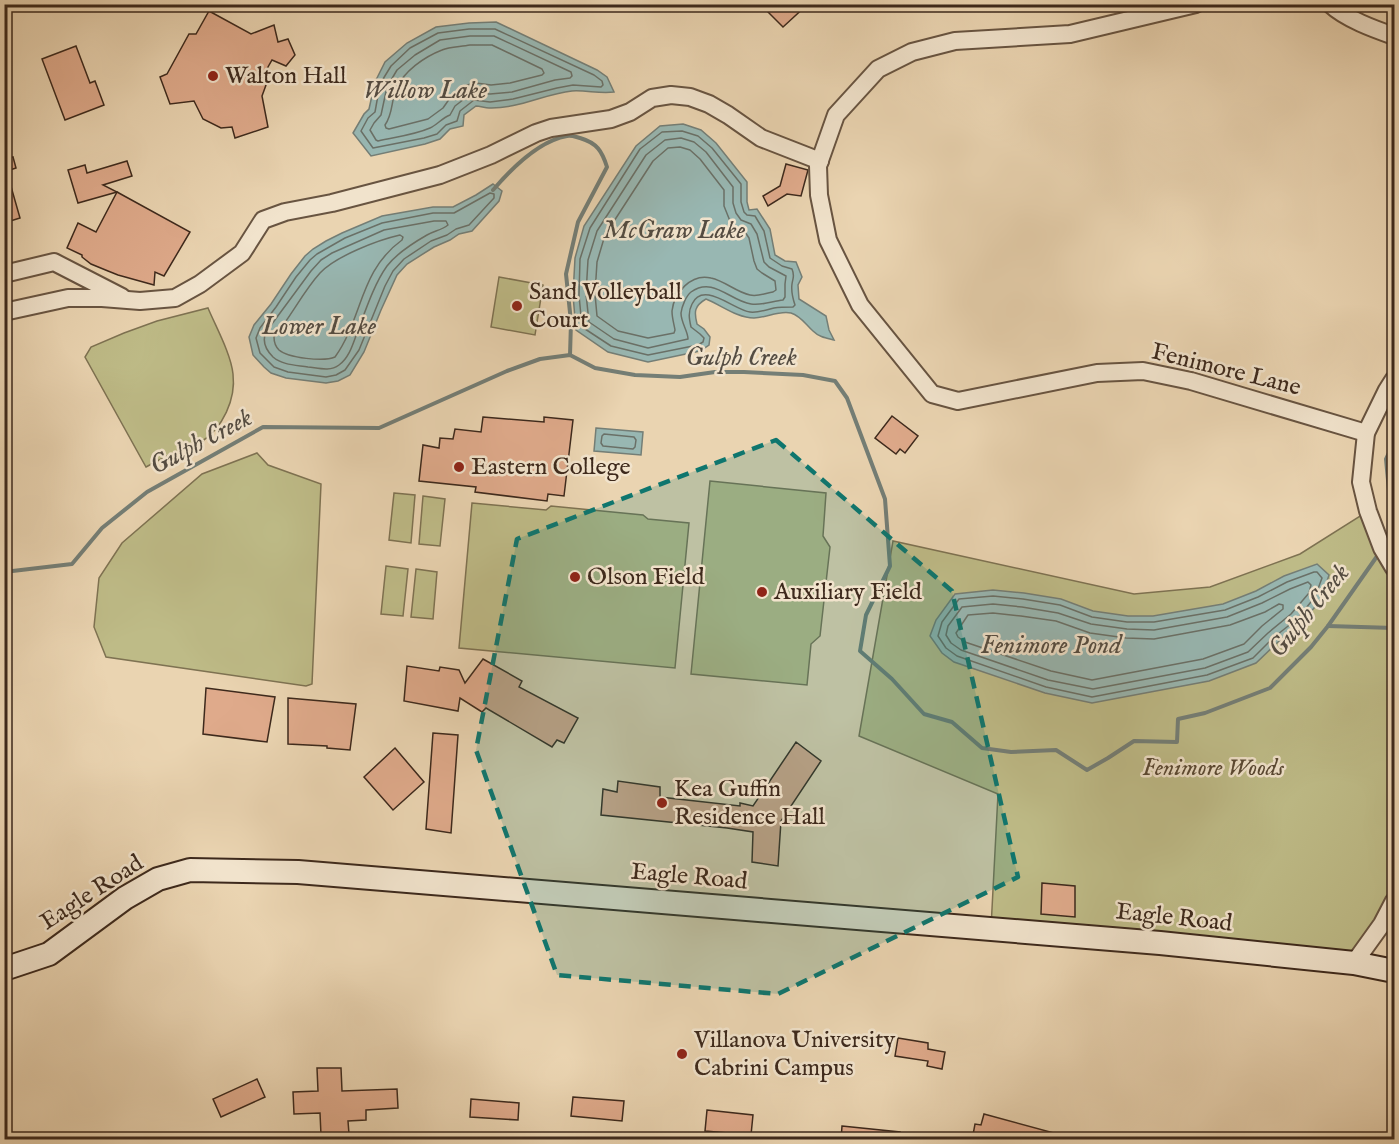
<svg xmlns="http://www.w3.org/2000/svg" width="1399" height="1144" font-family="'IM FELL English',serif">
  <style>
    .green { fill: #bebb87; stroke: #7e7252; stroke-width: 1.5 }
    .water { fill: #98b7b2; stroke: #747e76; stroke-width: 1.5 }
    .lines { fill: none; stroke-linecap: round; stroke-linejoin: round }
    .shore { stroke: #6a7067; stroke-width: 1.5 }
    .stream { stroke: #747e76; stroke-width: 4 }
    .building { fill: #dfaa8b; stroke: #3d291c; stroke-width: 1.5 }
    .street-casing { stroke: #685441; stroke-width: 20 }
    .secondary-casing { stroke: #3d291c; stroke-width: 26 }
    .street { stroke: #f1e3cc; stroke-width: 16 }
    .secondary { stroke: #f1e3cc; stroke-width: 22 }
    .marked { fill: #0f766e; fill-opacity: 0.2; stroke: #0f766e; stroke-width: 4.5; stroke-dasharray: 12 8; stroke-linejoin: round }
    .poi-dot { fill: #8f2418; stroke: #f1e3cc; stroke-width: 2 }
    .labels { text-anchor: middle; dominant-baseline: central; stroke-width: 5; stroke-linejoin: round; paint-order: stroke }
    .poi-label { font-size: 24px; fill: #3d291c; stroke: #f1e3cc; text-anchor: start }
    .street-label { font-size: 24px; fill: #3d291c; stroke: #f1e3cc }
    .park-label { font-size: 24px; font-style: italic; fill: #574631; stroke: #f1e3cc }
    .water-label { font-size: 26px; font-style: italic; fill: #544c42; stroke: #f1e3cc }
  </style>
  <rect width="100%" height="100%" fill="#ead4b1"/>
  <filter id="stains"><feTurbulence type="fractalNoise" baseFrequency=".00333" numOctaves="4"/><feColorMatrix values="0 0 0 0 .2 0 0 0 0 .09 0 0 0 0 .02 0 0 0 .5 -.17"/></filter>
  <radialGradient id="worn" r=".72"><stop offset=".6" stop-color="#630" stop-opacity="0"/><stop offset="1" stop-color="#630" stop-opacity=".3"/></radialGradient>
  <g class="green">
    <path d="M499,277L543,285L535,335L491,327Z"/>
    <path d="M208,308C216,327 231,354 233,374C236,399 223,428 201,442C193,447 183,449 175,452C165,457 155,462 146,467L85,357L91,347L124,333L157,321Z"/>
    <path d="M257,453L268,465L321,484L312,684L306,686L106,657L94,627L99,578L122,543L202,474Z"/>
    <path d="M710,481L826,493L823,536L830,547L820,636L811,644L807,685L691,674Z"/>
    <path d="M394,493L415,495L411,543L389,540Z"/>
    <path d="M423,496L445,499L440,546L419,544Z"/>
    <path d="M472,503L546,510L551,506L643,515L648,519L689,523L675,668L459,648Z"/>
    <path d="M1368,511L1394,568V901L1354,963L991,928L998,794L859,736L893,541L1134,594L1210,587L1300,554Z"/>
    <path d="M386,566L408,569L403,616L381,614Z"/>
    <path d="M416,569L437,572L433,619L411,617Z"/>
  </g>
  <g class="water">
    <path d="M496,22L597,70L607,77L614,92C600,94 586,90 572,91C544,94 518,109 489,108C485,108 480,106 476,106L464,115L463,126L450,129L440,139L425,144L371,156L353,133L364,114L369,109L375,82L385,62L407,43L436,27L469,23Z"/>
    <path d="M683,124L701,130L716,143L747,182V202L749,210L757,209L770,229L775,255L785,261L796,262L802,277L798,285L799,299L826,316L829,330L834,340C826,338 819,337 813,331C806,325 801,316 791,313C779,310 766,318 754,318C737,318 721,305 706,299C694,306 694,312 697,324L704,329L710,337L709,345L700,351L648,362L608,352L576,330L573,295L575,258L584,226L636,146L660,126Z"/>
    <path d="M493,184L502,191L499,201L472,231L459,234L450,240L434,247L407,264L397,275L381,310L364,352L350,375L338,381L326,383L286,378L271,373L264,367L253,355L249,337L254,325L271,304L291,274L305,256L313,249L326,241L342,233L382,216L433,207H453L476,195Z"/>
    <path d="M596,428L643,432L641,455L594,451Z"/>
    <path d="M1317,564L1329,575L1321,600L1301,623L1277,643L1256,663L1209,681L1092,703L1045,693L954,662L942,653L930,636L936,620L955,594L993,590L1024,593L1061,599L1093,611L1128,616H1153L1223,604L1256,591L1284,576Z"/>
  </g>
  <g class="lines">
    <g class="shore">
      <path d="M469,29H495L594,75L602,81L603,85L601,87L573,85L557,88L513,99L490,102L474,100L460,111L457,121L446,125L437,134L424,138L373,148L361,131L368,118L375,112L380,84L391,66L410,48L438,33Z"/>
      <path d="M470,36H494L571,72L572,76L570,78L555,80L512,92L490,94L472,93L455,106L450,115C442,118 437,125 430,128C414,135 395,137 378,141L376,140L370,130L374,123L381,115L387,87L397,70L415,55L440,40Z"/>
      <path d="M470,45H492L542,69L544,73L542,75L510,83L491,85L476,83L467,85L450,98L443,108L428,119L389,129L386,128L385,125C393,114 391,102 396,89C404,71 424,57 442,50C450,46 461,47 470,45Z"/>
      <path d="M682,131L698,136L712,148L741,184V202L744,212L747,215L755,216L764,231L770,258L782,266L792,269C795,276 793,277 792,284C791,291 793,299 795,305L793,307C787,307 780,307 774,308C766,310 758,313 750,312C734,310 703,280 692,304C688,312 689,318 691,327L700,334L704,338L703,342L698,345L648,355L611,346L582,327L579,295L580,259L590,228L640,149L662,132Z"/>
      <path d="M681,138L694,142L706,152L733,187V203L736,213L741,220L751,224L757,234L764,262L769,267L786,276L785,284V297L783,300C773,301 761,306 751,304C730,301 713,276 691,292C686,296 682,306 681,313C681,323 688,331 688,339L648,348L614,339L589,322L586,294L588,260L597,231L646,155L665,140Z"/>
      <path d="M680,147L690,150L700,159L724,190V206L730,221L736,228L745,232L749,238L754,261L757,269L762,273L775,281L776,290L773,292C766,293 758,297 750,295C736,292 725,281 711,278C691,273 674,293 672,311C672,318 674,324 675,330L674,333L648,338L618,331L597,316L595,294L597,262L605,235L653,161L668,148Z"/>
      <path d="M490,193L494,194V198L469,225L456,229L447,235L431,241L404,259L393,271L385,286L359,350L345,370L336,375L326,377L288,372L274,367L260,353L256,338L260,328L276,307L296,277L310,260L317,254L345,238L382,223L433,213H454Z"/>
      <path d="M434,221H446L448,225C442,230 434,231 427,235C413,243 397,253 387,266C374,284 365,312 357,333C353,344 349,358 339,365C330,372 318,368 308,367C296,365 282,365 273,357C266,350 262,341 266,332L311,271L321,260L332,253L384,230Z"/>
      <path d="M400,235L403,237L402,240C359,271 363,318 335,357C324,362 288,358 279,350C275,346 274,342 274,337C291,317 302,293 320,273C336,256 378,240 400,235Z"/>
      <path d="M604,434L634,437L636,440L635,447L633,449L603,446L601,443L602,436Z"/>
      <path d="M1314,572H1317L1322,578L1315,597L1297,619L1273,638L1253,658L1207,675L1092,697L1046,687L957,656L946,648L938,636L942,622L959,599L993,596L1023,599L1060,605L1092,617L1127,622H1154L1225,610L1258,597L1287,582Z"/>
      <path d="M1308,582L1311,585L1309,593L1291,614L1268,633L1248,652L1205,668L1093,689L1048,680L961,650L951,643L946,635L948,626L962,607L993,604L1022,607L1058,613L1091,624L1127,629L1154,630L1227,617L1262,603L1290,589Z"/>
      <path d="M1279,604L1283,605V609L1262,626L1244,644L1203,659L1092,680L1051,671L965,642L958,637L956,633L968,615L993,613L1021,616L1056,621L1090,633L1126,638L1154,639L1230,625L1265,612Z"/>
    </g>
    <g class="stream">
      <path d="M493,190C511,169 538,141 567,136C571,135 576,137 580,138C597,143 602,151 607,167L578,222L566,274L571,322L570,355"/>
      <path d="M1386,543L1393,532L1386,459L1394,442"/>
      <path d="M4,572L72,564L102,528L147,492L263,427L379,428L507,371L540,359L570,355L595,368L635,375L680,377L715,372H744L803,375L835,381L847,398L885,499L890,566L866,615L860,651L892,679L924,714L952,722L982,748L1011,752L1056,750L1087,770L1108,758L1134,741L1177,742L1178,719L1205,713L1270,688L1311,647L1328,626L1380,552"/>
      <path d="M1328,626L1394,628"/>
    </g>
  </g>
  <g class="building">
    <path d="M771,4H808L783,27L766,10Z"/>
    <path d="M209,11L251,34L274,25L278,42L288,39L295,55L286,66L272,60L260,81L266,85L262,96L268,127L235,138L232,127L221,128L203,119L194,101L170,104L160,77L167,74L189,34H196Z"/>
    <path d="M76,46L90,83L95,81L104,105L65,120L42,59Z"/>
    <path d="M13,157L16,168L4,172V159Z"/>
    <path d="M127,161L132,176L103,185L117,192L78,203L68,170L85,165L87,173Z"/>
    <path d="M786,164L808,170L801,196L787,194L768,206L763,196L780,186Z"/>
    <path d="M4,176H8L20,218L4,223Z"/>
    <path d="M117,192L190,232L164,276L155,272L154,285L118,275L108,271L91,264L82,257V255L67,248L78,223L96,232Z"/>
    <path d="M892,416L918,436L905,453L900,449L896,454L875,438Z"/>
    <path d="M483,417L544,422V417L573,420L564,496L548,494L547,501L475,492L476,487L419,481L423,445L439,448L440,438L453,439L455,429L481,432Z"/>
    <path d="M483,659L522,681L519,687L578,718L564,743L557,740L552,747L486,708L482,712L460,698L458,711L404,701L407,666L439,671L440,667L459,670L465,683Z"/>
    <path d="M206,688L275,697L267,742L203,734Z"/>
    <path d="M288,698L356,704L350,750L327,748V746L288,744Z"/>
    <path d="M433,733L458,735L451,833L426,829Z"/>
    <path d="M796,742L821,761L781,821L778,866L752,862L753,832L727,828L601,815L603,789L617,792L618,781L660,787V797L740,806V803L753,806Z"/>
    <path d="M395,748L424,782L393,810L364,777Z"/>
    <path d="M1042,883L1075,886V917L1041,914Z"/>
    <path d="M898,1038L928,1043V1049L945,1052L942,1069L927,1066L928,1061L895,1056Z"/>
    <path d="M317,1068H341L342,1091L397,1089L398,1108L366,1110V1120L348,1121L349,1134L321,1135L320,1113L294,1114L293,1092L318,1091Z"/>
    <path d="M257,1079L265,1097L221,1117L213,1099Z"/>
    <path d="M573,1097L624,1101L622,1121L571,1116Z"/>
    <path d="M471,1099L519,1103L518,1120L470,1117Z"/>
    <path d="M707,1110L753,1115L751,1135L705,1131Z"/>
    <path d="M984,1114L1065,1136L1064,1140H972L975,1124L981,1125Z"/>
    <path d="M842,1126L900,1132L899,1140H841Z"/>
  </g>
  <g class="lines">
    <defs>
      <g id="street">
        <path d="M1196,4L1070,34L955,41L912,52L878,69L836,115L818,166L819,195L828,240L860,305L932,394L958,401L1097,373L1143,371L1191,381L1366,433"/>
        <path d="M1330,4C1346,19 1374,29 1394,36"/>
        <path d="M4,274L54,262L122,297"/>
        <path d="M4,312L68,298H102L140,301L175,298L200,284L242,253L263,220L285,212L332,203L440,175L491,155L536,133L551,128L611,119L630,112L652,98L671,95L690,97L709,104L728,115L761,138L820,161"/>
        <path d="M1394,379L1387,390L1366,433L1361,482L1368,511L1382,548L1394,568"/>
        <path d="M1354,963L1382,924L1394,901"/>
      </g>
      <path id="secondary" d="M4,969L49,954L125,898L158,879L190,870L298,872L1160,943L1354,963L1394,971"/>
    </defs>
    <use href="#street" class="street-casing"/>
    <use href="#secondary" class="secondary-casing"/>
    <use href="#street" class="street"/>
    <use href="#secondary" class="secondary"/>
  </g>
  <path class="marked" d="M776,440L952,591L1018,877L778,994L557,975L476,750L517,539Z"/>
  <g class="poi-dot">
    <circle cx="213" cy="76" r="6"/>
    <circle cx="517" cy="306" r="6"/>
    <circle cx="459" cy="467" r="6"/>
    <circle cx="575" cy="577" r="6"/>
    <circle cx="762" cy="592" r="6"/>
    <circle cx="662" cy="803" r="6"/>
    <circle cx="682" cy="1054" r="6"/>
  </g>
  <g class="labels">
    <g class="poi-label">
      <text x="225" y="76">Walton Hall</text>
      <text x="529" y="292">Sand Volleyball<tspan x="529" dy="28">Court</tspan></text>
      <text x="471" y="467">Eastern College</text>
      <text x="587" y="577">Olson Field</text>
      <text x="774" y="592">Auxiliary Field</text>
      <text x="674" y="789">Kea Guffin<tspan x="674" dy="28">Residence Hall</tspan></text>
      <text x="694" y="1040">Villanova University<tspan x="694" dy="28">Cabrini Campus</tspan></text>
    </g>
    <g class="street-label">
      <text transform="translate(1226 370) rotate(14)">Fenimore Lane</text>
      <text transform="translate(689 877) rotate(5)">Eagle Road</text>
      <text transform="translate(92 893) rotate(-33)">Eagle Road</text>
      <text transform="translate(1174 918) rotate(6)">Eagle Road</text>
    </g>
    <g class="park-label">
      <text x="1213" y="768">Fenimore Woods</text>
    </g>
    <g class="water-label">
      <text x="425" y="90">Willow Lake</text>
      <text x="674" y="230">McGraw Lake</text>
      <text x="319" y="326">Lower Lake</text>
      <text x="741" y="357">Gulph Creek</text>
      <text transform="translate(201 442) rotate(-28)">Gulph Creek</text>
      <text transform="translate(1309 611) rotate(-51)">Gulph Creek</text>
      <text x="1051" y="645">Fenimore Pond</text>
    </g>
  </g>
  <rect width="1399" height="1144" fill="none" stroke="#ead4b1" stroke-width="24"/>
  <rect x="6" y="6" width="1387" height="1132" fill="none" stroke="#3d291c" stroke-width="3"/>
  <rect x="12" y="12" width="1375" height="1120" fill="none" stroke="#3d291c" stroke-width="1.5"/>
  <rect width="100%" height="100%" filter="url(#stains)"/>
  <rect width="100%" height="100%" fill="url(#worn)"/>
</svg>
